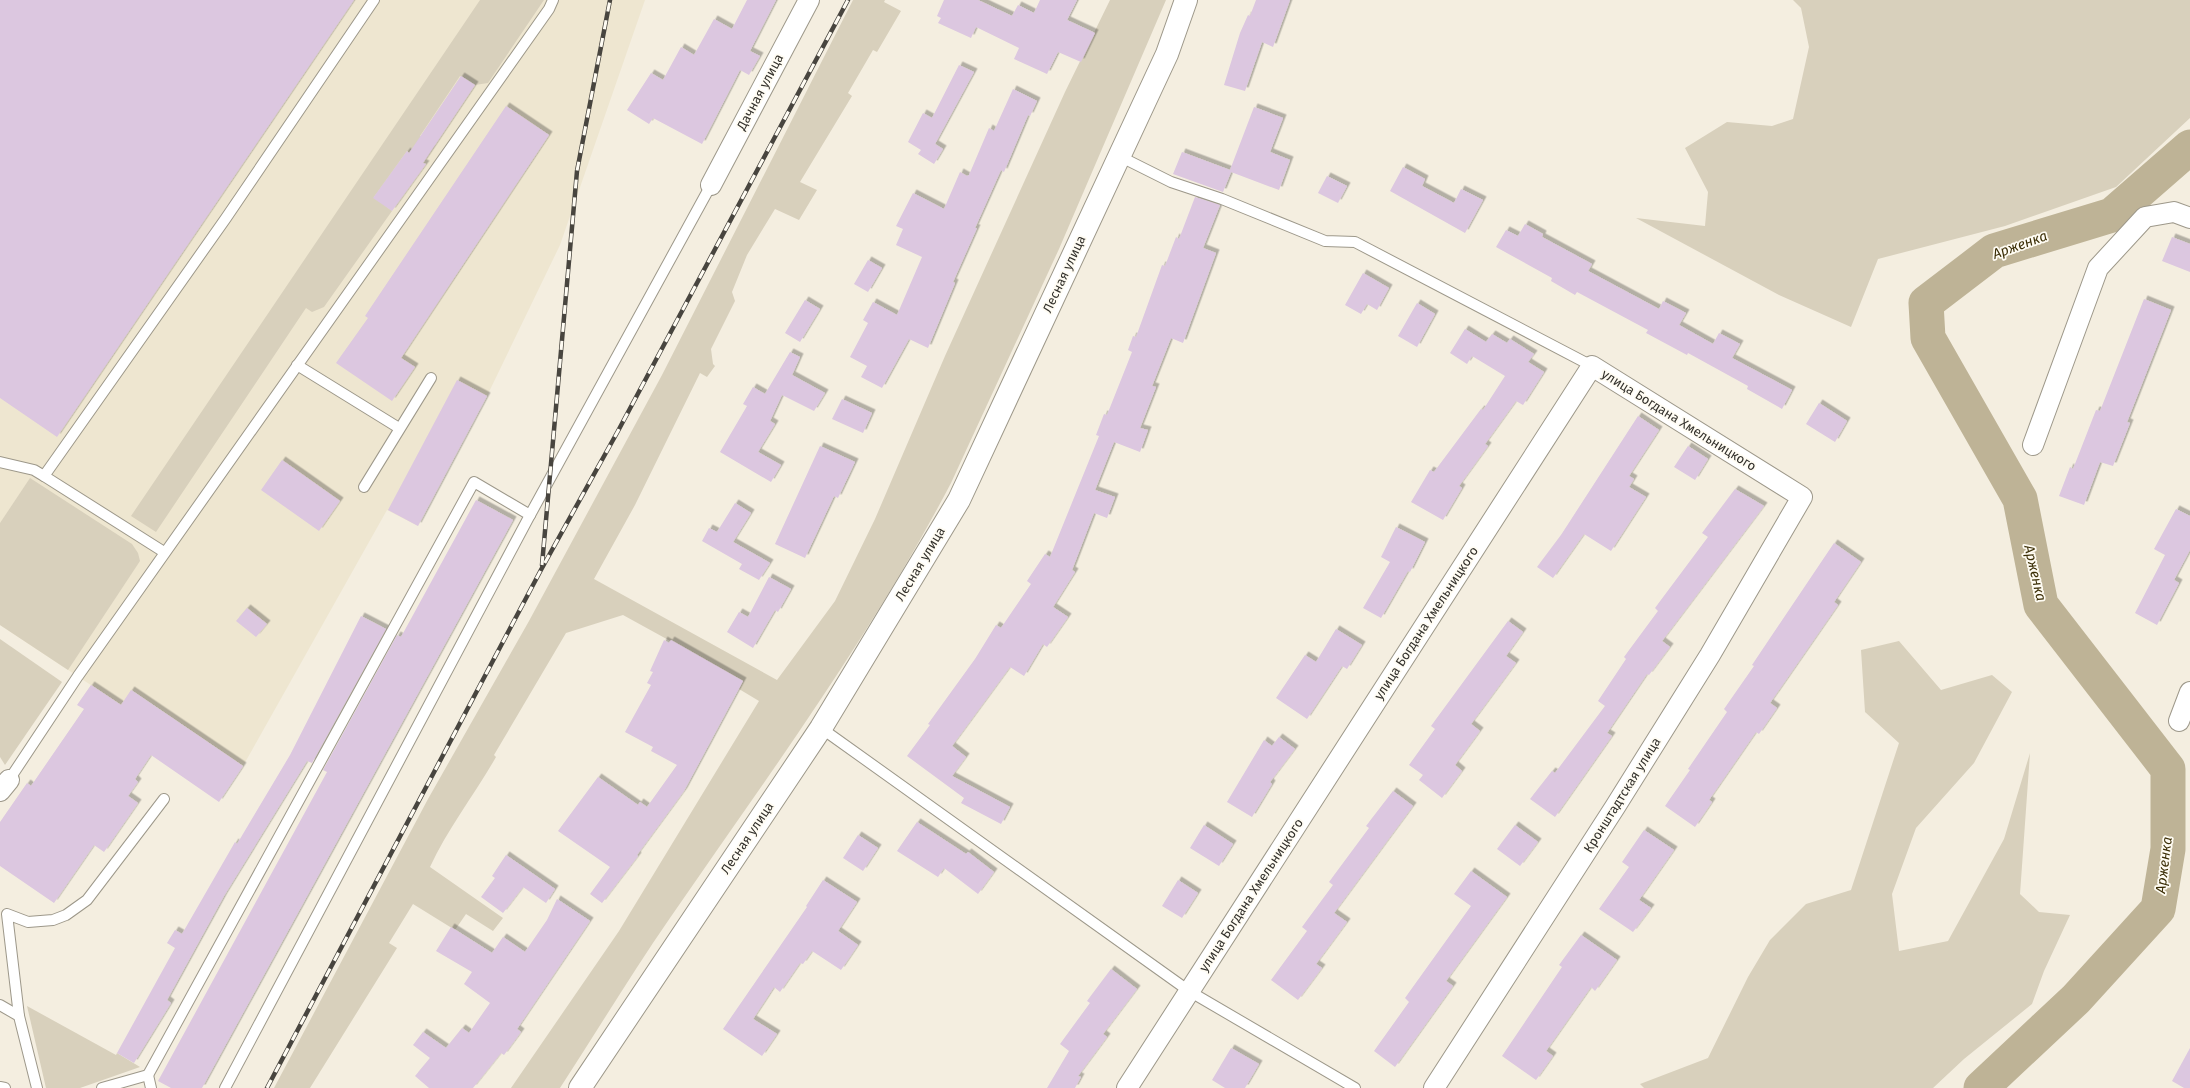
<svg xmlns="http://www.w3.org/2000/svg" width="2190" height="1088" font-family="'Fira Sans',sans-serif">
  <style>
    .built { fill: #eee6d0 }
    .green { fill: #d8d0bc }
    .lines { fill: none; stroke-linecap: round; stroke-linejoin: round }
    .river { stroke: #beb396; stroke-width: 35 }
    .building { fill: #dcc7e0; filter: url(#shadow) }
    .lane-casing { stroke: #9d988a; stroke-width: 12 }
    .street-casing { stroke: #9d988a; stroke-width: 22 }
    .secondary-casing { stroke: #9d988a; stroke-width: 24 }
    .lane { stroke: #fff; stroke-width: 10 }
    .street { stroke: #fff; stroke-width: 20 }
    .secondary { stroke: #fff; stroke-width: 22 }
    .rail-casing { stroke: #48453f; stroke-width: 4.5 }
    .rail { stroke: #fffcf3; stroke-width: 3; stroke-dasharray: 9; stroke-linecap: butt }
    .labels { text-anchor: middle; dominant-baseline: central; stroke-width: 3.5; stroke-linejoin: round; paint-order: stroke }
    .street-label { font-size: 13px; fill: #33312c; stroke: #fffcf3 }
    .water-label { font-size: 14px; font-style: italic; fill: #3b2e06; stroke: #fffcf3 }
  </style>
  <defs>
    <filter id="shadow"><feDropShadow dx="3.5" dy="-3.5" stdDeviation="0" flood-color="#0004"/></filter>
  </defs>
  <rect width="100%" height="100%" fill="#f4eee0"/>
  <path class="built" d="M0,0H645L560,245L487,396L418,526L387,510L243,766L132,690L121,705L0,625Z"/>
  <g class="green">
    <path d="M480,0H544L488,83L475,85L460,76L420,136L435,146L423,163L407,151L374,197L392,211L324,307L312,312L306,308L156,532L131,516Z"/>
    <path d="M853,0H885L884,2L901,11L877,52L873,50L848,93L852,96L800,182L817,190L799,220L775,209L747,255L732,292L735,301L711,349L713,364L715,366L707,377L700,373L635,505L594,579L777,680L835,601L875,519L945,356L1065,92L1110,0H1166L1059,249L951,483C871,636 768,776 670,918C632,973 597,1031 560,1088H511L619,931L759,701L739,689L743,681L623,615L566,633L494,755L496,757C475,794 448,828 430,867L503,918L493,931L466,914L455,930L413,904L389,943L397,948L310,1088H274L428,799L529,621L662,375Z"/>
    <path d="M1793,0H2190V118L2116,187L2005,226L1878,259L1851,327L1779,295L1636,218L1705,226L1708,192L1685,148L1727,122L1772,126L1793,119L1809,47L1801,8Z"/>
    <path d="M30,478L132,544L138,553L140,561L68,670L0,625V523Z"/>
    <path d="M0,639L62,682L5,765L0,757Z"/>
    <path d="M1899,641L1941,690L1992,675L2012,692L1974,763L1916,828L1892,894L1899,951L1948,941L2004,839L2030,753L2020,894L2039,912L2070,915L2044,971L2032,1004L1964,1059L1933,1088H1644L1640,1084L1708,1058L1748,977L1770,940L1806,904L1851,890L1899,743L1865,712L1861,650Z"/>
    <path d="M27,1006L116,1055L117,1053L140,1067L80,1088H46Z"/>
  </g>
  <g class="lines">
    <path class="river" d="M1981,1088L2076,999L2158,909L2168,849V769L2041,605L2020,499L1928,338L1926,303L1994,251L2112,215L2190,147"/>
  </g>
  <g class="building">
    <path d="M0,0H354L57,437L0,398Z"/>
    <path d="M747,0H776L750,51L760,56L749,75L740,70L702,144L653,118L649,124L627,110L651,73L663,80L681,47L694,55L714,19L732,29Z"/>
    <path d="M944,0H978L1012,16L1018,5L1034,13L1040,0H1077L1067,20L1095,33L1081,62L1058,52L1047,74L1014,59L1019,48L976,27L971,38L938,23L941,18L937,16Z"/>
    <path d="M1256,0H1290L1273,47L1262,42L1245,91L1224,85L1240,33L1248,15L1250,16Z"/>
    <path d="M959,65L974,72L935,144L943,149L934,164L918,154L921,150L908,142L923,113L932,118Z"/>
    <path d="M461,76L475,85L423,163L426,164L392,211L373,198L407,151L409,153Z"/>
    <path d="M1013,89L1037,101L1030,116L1028,115L1004,172L1001,170L975,228H977L953,282L955,283L928,348L909,339L882,388L861,377L867,366L850,357L868,323L863,320L873,302L897,315L922,257L896,245L903,229L896,226L913,193L944,209L960,172L967,176L969,175L989,128L994,131Z"/>
    <path d="M506,106L549,135L401,358L415,367L392,401L336,363L368,318L365,316Z"/>
    <path d="M1254,107L1283,118L1270,152L1290,160L1279,190L1231,172L1223,192L1173,174L1182,152L1230,170Z"/>
    <path d="M1403,167L1425,179L1422,186L1454,203L1461,189L1483,200L1465,233L1390,191Z"/>
    <path d="M1327,176L1347,186L1338,203L1318,193Z"/>
    <path d="M1195,197L1220,205L1203,248L1216,253L1183,343L1171,338L1152,386L1156,387L1140,428L1148,430L1140,452L1114,442L1095,490L1115,497L1107,518L1094,513L1072,570L1075,572L1053,607L1068,617L1047,647L1043,644L1024,676L1010,667L952,746L966,757L952,776L1010,807L1001,824L961,803L964,798L907,756L930,725L928,724L975,659L996,625L1001,628L1031,584L1027,581L1045,554L1050,557L1099,436L1096,435L1104,414L1107,415L1132,352L1128,350L1133,336L1136,337L1162,265L1165,266L1176,237L1179,239Z"/>
    <path d="M1525,224L1543,234L1542,237L1592,264L1588,271L1659,309L1663,301L1686,313L1679,325L1713,344L1719,333L1740,344L1732,358L1792,390L1782,409L1747,389L1748,386L1688,353L1687,355L1646,333L1648,330L1577,292L1575,295L1551,281L1552,278L1496,247L1506,230L1518,236Z"/>
    <path d="M2172,237L2190,244V272L2162,261Z"/>
    <path d="M868,260L882,268L868,292L854,284Z"/>
    <path d="M1363,273L1389,288L1377,310L1367,304L1361,314L1345,305Z"/>
    <path d="M2144,299L2171,310L2127,422L2130,423L2113,466L2100,462L2084,505L2059,496L2070,467L2073,469L2096,410L2100,411Z"/>
    <path d="M805,300L820,309L800,342L785,333Z"/>
    <path d="M1417,303L1435,314L1417,347L1398,336Z"/>
    <path d="M1465,329L1486,342L1492,334L1507,343L1510,339L1534,354L1528,362L1544,372L1523,405L1516,401L1485,444L1488,446L1459,486L1462,488L1443,520L1411,502L1430,470L1434,472L1481,409L1483,410L1505,376L1472,356L1467,364L1450,353Z"/>
    <path d="M790,352L800,357L792,375L825,393L814,411L782,395L770,421L775,424L758,452L781,465L771,482L720,452L747,406L743,404L753,387L765,394Z"/>
    <path d="M457,380L487,396L418,526L388,510Z"/>
    <path d="M842,399L872,413L863,433L832,419Z"/>
    <path d="M1819,403L1847,421L1835,442L1806,424Z"/>
    <path d="M1638,416L1659,430L1629,476L1634,479L1629,487L1646,497L1611,551L1584,534L1553,578L1537,567L1561,535Z"/>
    <path d="M820,446L855,462L838,498L834,496L805,558L775,544Z"/>
    <path d="M1688,446L1708,459L1695,480L1674,467Z"/>
    <path d="M282,460L340,501L319,531L261,490Z"/>
    <path d="M1735,489L1764,506L1662,641L1670,647L1649,675L1647,674L1607,733L1612,736L1555,817L1530,799L1552,771L1555,773L1605,706L1598,701L1626,659L1624,657L1658,611L1655,608L1708,537L1702,533Z"/>
    <path d="M476,500L513,520L202,1088H171L158,1081L327,772L323,770L397,635L401,637Z"/>
    <path d="M735,503L751,513L733,542L770,563L759,580L739,569L742,564L702,541L709,528L717,532Z"/>
    <path d="M2176,509L2190,516V550L2174,580L2179,583L2157,625L2135,613L2165,555L2154,549Z"/>
    <path d="M1396,527L1425,542L1410,572L1408,571L1381,618L1363,608L1390,562L1381,557Z"/>
    <path d="M1834,543L1861,562L1834,602L1838,605L1770,703L1777,708L1759,734L1756,732L1709,800L1712,802L1695,827L1665,806L1690,770L1688,769L1727,712L1724,709L1754,666L1752,665Z"/>
    <path d="M769,577L791,589L778,612L775,610L753,648L727,632L739,612L748,617Z"/>
    <path d="M247,608L267,624L256,637L236,621Z"/>
    <path d="M361,616L386,629L312,763L307,761L224,896L167,1000L171,1003L134,1063L117,1053L175,948L167,943L175,930L182,934L235,842L237,844L290,755Z"/>
    <path d="M1508,621L1523,632L1506,656L1516,663L1471,724L1480,731L1455,765L1462,771L1442,798L1419,780L1423,775L1409,765L1435,729L1431,726Z"/>
    <path d="M1336,629L1362,645L1347,669L1342,666L1307,719L1276,698L1305,655L1316,662Z"/>
    <path d="M664,640L669,643L671,640L743,681L684,791L637,855L638,856L602,903L590,894L610,867L558,831L598,777L638,805L640,802L647,807L677,765L651,751L653,747L625,732L651,685L647,683L653,672L650,671Z"/>
    <path d="M91,685L121,705L131,690L243,766L219,802L151,755L135,779L138,782L128,796L138,803L104,852L94,845L54,903L0,866V822L27,783L31,786L84,709L77,705Z"/>
    <path d="M1279,737L1295,749L1270,782L1272,784L1252,817L1227,802L1264,740L1272,746Z"/>
    <path d="M1393,791L1413,806L1334,913L1347,922L1316,964L1322,968L1298,1000L1271,980L1307,931L1302,927L1333,885L1329,882L1369,828L1366,826Z"/>
    <path d="M917,822L966,854L968,852L994,872L978,894L944,868L938,877L897,851Z"/>
    <path d="M1204,825L1233,844L1219,866L1190,848Z"/>
    <path d="M1515,825L1538,842L1520,866L1497,849Z"/>
    <path d="M1644,830L1674,850L1639,900L1651,908L1633,932L1599,909L1629,867L1622,862Z"/>
    <path d="M858,835L878,848L863,871L843,858Z"/>
    <path d="M506,855L555,889L546,903L523,887L503,913L481,897L495,878L492,876Z"/>
    <path d="M1471,871L1507,897L1446,981L1453,986L1395,1067L1374,1051L1409,1002L1405,998L1471,906L1454,894Z"/>
    <path d="M823,880L857,902L838,931L858,945L841,970L812,951L803,964L800,963L780,992L774,987L753,1019L777,1034L762,1056L723,1029L807,907L806,906Z"/>
    <path d="M1178,880L1198,893L1182,918L1162,906Z"/>
    <path d="M557,899L590,921L517,1029L521,1032L504,1055L501,1053L473,1088H429L415,1076L430,1058L413,1045L423,1032L446,1048L462,1028L469,1033L490,1003L464,984L472,972L436,951L451,927L492,953L503,937L525,952L547,920Z"/>
    <path d="M1581,935L1617,960L1595,991L1591,987L1546,1051L1553,1056L1536,1080L1502,1056L1562,967L1559,965Z"/>
    <path d="M1111,969L1137,989L1103,1034L1107,1037L1078,1076L1081,1077L1075,1088H1047L1069,1051L1060,1044L1090,1003L1087,1001Z"/>
    <path d="M1231,1048L1259,1064L1245,1088H1225L1212,1080Z"/>
    <path d="M2190,1048V1088H2184L2172,1081Z"/>
  </g>
  <g class="lines">
    <defs>
      <g id="lane">
        <path d="M1119,156L1171,182L1222,199L1325,241L1355,242L1592,366"/>
        <path d="M297,365L399,428"/>
        <path d="M0,462L34,470L44,476L226,218L374,0"/>
        <path d="M44,476L164,552"/>
        <path d="M364,487L431,378"/>
        <path d="M530,515L711,185"/>
        <path d="M821,728L1189,991L1355,1088"/>
        <path d="M9,780L78,676L549,9L553,0"/>
        <path d="M0,1005L19,1016L37,1088"/>
        <path d="M19,1016L7,914L28,922L53,920L66,915L87,900L164,799"/>
        <path d="M148,1075L474,482L530,515L225,1088"/>
        <path d="M0,1087L5,1088"/>
        <path d="M102,1088L148,1075L151,1088"/>
      </g>
      <g id="street">
        <path d="M711,185L809,0"/>
        <path d="M2033,445L2098,268L2145,217L2174,212L2190,218"/>
        <path d="M2179,721L2190,692"/>
        <path d="M0,791L9,780"/>
        <path d="M1127,1088L1592,366L1802,497L1710,655L1615,807L1434,1088"/>
      </g>
      <path id="secondary" d="M580,1088L821,728L959,500L1167,54L1186,0"/>
    </defs>
    <use href="#lane" class="lane-casing"/>
    <use href="#street" class="street-casing"/>
    <use href="#secondary" class="secondary-casing"/>
    <use href="#lane" class="lane"/>
    <use href="#street" class="street"/>
    <use href="#secondary" class="secondary"/>
    <defs>
      <g id="rail">
        <path d="M542,565L577,171L610,0"/>
        <path d="M267,1088L542,568L618,431L848,0"/>
      </g>
    </defs>
    <use href="#rail" class="rail-casing"/>
    <use href="#rail" class="rail"/>
  </g>
  <g class="labels">
    <g class="street-label">
      <text transform="translate(760 92) rotate(-62)">Дачная улица</text>
      <text transform="translate(1064 274) rotate(-65)">Лесная улица</text>
      <text transform="translate(1679 420) rotate(32)">улица Богдана Хмельницкого</text>
      <text transform="translate(920 564) rotate(-59)">Лесная улица</text>
      <text transform="translate(1426 623) rotate(-57)">улица Богдана Хмельницкого</text>
      <text transform="translate(1622 795) rotate(-58)">Кронштадтская улица</text>
      <text transform="translate(747 838) rotate(-56)">Лесная улица</text>
      <text transform="translate(1251 895) rotate(-57)">улица Богдана Хмельницкого</text>
    </g>
    <g class="water-label">
      <text transform="translate(2020 245) rotate(-20)">Арженка</text>
      <text transform="translate(2035 573) rotate(77)">Арженка</text>
      <text transform="translate(2164 865) rotate(-83)">Арженка</text>
    </g>
  </g>
</svg>
